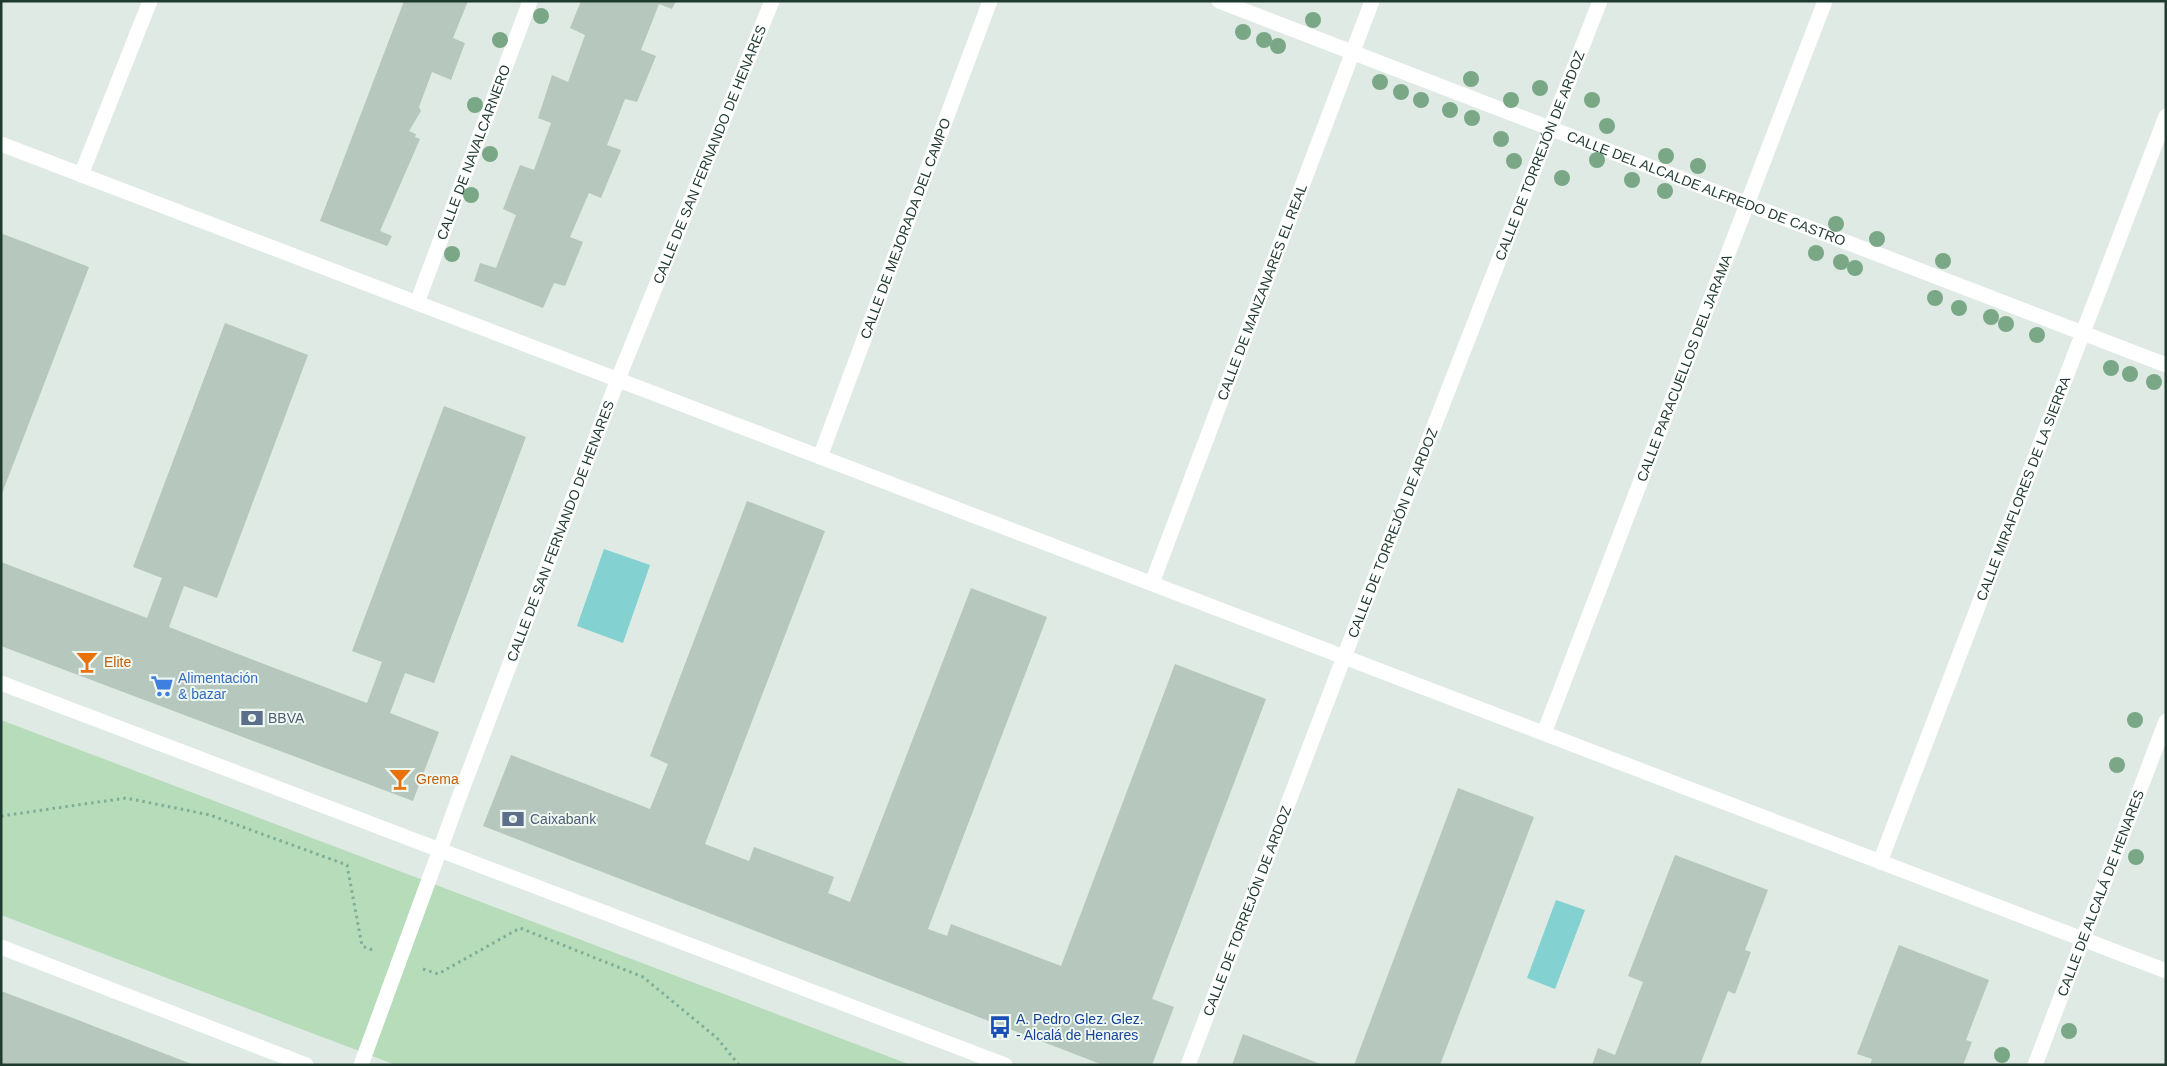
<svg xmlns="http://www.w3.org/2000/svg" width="2167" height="1066" font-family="Arial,sans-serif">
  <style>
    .green { fill: #b6dcba }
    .water { fill: #83d1d1 }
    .building { fill: #b6c7be }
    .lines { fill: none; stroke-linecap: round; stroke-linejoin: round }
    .path { stroke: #7dae97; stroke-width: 3; stroke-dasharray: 2.5 4; stroke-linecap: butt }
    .street { stroke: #fff; stroke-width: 15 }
    .tree { fill: #7aa786 }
    .labels { text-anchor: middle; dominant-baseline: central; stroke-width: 4; stroke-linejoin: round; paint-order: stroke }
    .street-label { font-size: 14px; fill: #1f3a2e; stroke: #eef7f1 }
    .food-label { font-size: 14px; fill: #c56008; stroke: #eef7f1; text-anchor: start }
    .shop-label { font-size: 14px; fill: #366cbe; stroke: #eef7f1; text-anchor: start }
    .service-label { font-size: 14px; fill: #4e5e75; stroke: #eef7f1; text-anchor: start }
    .transit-label { font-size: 14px; fill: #164399; stroke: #eef7f1; text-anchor: start }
  </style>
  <rect width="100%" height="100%" fill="#deeae3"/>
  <path class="green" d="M1,720L911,1065H396L1,915Z"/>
  <g class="water">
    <path d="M604,549L650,565L623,643L577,626Z"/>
    <path d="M1556,900L1585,910L1555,989L1527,978Z"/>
  </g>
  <g class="building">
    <path d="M404,1H468L453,38L465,43L451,80L432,72L419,107L421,111L409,131L416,134L415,137L420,139L380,231L392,236L387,246L320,221Z"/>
    <path d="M581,1H676L672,9L659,4L641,50L656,56L637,102L625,99L607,145L621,150L601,198L589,193L570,237L583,242L565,286L554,283L543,308L474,281L480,263L496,268L516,215L503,209L520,165L534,170L551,123L538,118L552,75L568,82L585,35L570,28Z"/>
    <path d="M3,234L89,267L1,496V237Z"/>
    <path d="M225,323L308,355L217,598L184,586L169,627L243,656L367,703L382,662L352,651L444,406L526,437L434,683L405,673L390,713L439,732L413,801L1,646V562L147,618L162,578L133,567Z"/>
    <path d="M747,501L825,531L705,844L749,861L754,847L834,877L828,893L850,902L971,588L1047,617L928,929L947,936L951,924L1061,966L1175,664L1266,699L1152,999L1174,1007L1152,1065H1103L483,826L511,755L650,809L668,764L650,756Z"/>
    <path d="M1458,788L1534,817L1440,1065H1354Z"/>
    <path d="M1675,855L1768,890L1745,950L1751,952L1735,994L1728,991L1700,1065H1592L1598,1048L1615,1055L1643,982L1628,976Z"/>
    <path d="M1899,945L1989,980L1966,1040L1972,1042L1963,1065H1870L1872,1059L1857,1054Z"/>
    <path d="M1,991L78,1020L194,1065H1Z"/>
    <path d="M1243,1034L1323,1065H1232Z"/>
  </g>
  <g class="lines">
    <g class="path">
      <path d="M1,816L126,798L210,815L347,865L362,946L375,951"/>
      <path d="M423,969L438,974L520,928L643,977L717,1038L739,1065"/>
    </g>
    <g class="street">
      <path id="s1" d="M1219,1L2166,365"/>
      <path d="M1,144L2166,971"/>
      <path d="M81,175L150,1"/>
      <path id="s2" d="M417,303L530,1"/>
      <path id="s3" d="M820,457L990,1"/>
      <path id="s4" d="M1152,583L1372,1"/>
      <path d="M1,683L1005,1065"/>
      <path id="s5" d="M1544,733L1825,1"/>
      <path id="s6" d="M1880,862L2166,116"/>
      <path d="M1,947L306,1065"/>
      <path id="s7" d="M361,1065L460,795L618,379L772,1"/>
      <path id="s8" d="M1188,1065L1344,657L1600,1"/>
      <path id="s9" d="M2035,1065L2166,721"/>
    </g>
  </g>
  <g class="tree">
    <circle cx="541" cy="16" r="8"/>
    <circle cx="1313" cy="20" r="8"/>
    <circle cx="1243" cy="32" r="8"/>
    <circle cx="500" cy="40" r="8"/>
    <circle cx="1264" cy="40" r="8"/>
    <circle cx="1278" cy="46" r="8"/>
    <circle cx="1471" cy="79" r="8"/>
    <circle cx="1380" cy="82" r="8"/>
    <circle cx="1540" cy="88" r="8"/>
    <circle cx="1401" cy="92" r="8"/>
    <circle cx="1421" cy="100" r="8"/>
    <circle cx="1511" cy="100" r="8"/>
    <circle cx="1592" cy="100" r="8"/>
    <circle cx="475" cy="105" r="8"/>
    <circle cx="1450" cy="110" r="8"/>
    <circle cx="1472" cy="118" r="8"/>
    <circle cx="1607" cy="126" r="8"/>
    <circle cx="1501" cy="139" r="8"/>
    <circle cx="490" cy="154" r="8"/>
    <circle cx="1666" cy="156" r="8"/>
    <circle cx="1597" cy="160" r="8"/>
    <circle cx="1514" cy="161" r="8"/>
    <circle cx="1698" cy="166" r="8"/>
    <circle cx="1562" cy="178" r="8"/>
    <circle cx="1632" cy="180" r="8"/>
    <circle cx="1665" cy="191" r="8"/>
    <circle cx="471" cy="195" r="8"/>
    <circle cx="1836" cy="224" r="8"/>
    <circle cx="1877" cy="239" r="8"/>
    <circle cx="1816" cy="253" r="8"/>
    <circle cx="452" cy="254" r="8"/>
    <circle cx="1943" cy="261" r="8"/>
    <circle cx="1841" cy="262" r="8"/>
    <circle cx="1855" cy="268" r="8"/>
    <circle cx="1935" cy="298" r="8"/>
    <circle cx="1959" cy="308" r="8"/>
    <circle cx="1991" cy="317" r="8"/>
    <circle cx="2006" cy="324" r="8"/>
    <circle cx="2037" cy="335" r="8"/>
    <circle cx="2111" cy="368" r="8"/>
    <circle cx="2130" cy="374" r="8"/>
    <circle cx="2154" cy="382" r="8"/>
    <circle cx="2135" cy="720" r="8"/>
    <circle cx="2117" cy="765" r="8"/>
    <circle cx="2136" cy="857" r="8"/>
    <circle cx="2069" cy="1031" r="8"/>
    <circle cx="2002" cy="1055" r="8"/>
  </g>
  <defs>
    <symbol id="bar-bare" viewBox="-9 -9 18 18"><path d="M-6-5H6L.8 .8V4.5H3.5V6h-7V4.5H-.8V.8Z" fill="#e8710a" stroke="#eef7f1" stroke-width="2.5" paint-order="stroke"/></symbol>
    <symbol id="supermarket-bare" viewBox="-9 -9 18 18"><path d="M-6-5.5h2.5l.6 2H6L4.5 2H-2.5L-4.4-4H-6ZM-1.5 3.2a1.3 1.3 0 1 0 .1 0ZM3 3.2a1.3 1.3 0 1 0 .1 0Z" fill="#3f7fe0" stroke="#eef7f1" stroke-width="2.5" paint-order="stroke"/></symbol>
    <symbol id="bank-bare" viewBox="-9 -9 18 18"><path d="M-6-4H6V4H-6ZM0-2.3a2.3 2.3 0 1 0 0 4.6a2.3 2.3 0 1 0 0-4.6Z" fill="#5c6f8a" stroke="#eef7f1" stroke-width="2.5" paint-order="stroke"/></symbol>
    <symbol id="bus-bare" viewBox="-9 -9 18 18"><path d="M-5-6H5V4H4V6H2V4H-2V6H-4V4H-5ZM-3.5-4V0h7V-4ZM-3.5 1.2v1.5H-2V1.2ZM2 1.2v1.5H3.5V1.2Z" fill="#1a4fb4" stroke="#eef7f1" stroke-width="2.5" paint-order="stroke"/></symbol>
  </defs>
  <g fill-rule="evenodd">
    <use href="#bar-bare" x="71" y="646" width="32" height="32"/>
    <use href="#supermarket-bare" x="146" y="670" width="32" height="32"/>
    <use href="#bank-bare" x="236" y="702" width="32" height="32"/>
    <use href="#bar-bare" x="384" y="763" width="32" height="32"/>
    <use href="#bank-bare" x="497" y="803" width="32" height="32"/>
    <use href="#bus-bare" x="984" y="1011" width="32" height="32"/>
  </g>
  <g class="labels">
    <g class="street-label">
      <text stroke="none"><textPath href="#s2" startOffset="161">CALLE DE NAVALCARNERO</textPath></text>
      <text stroke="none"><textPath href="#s7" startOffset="975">CALLE DE SAN FERNANDO DE HENARES</textPath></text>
      <text stroke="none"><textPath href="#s8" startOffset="975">CALLE DE TORREJÓN DE ARDOZ</textPath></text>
      <text stroke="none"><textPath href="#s1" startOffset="522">CALLE DEL ALCALDE ALFREDO DE CASTRO</textPath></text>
      <text stroke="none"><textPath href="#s3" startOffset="244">CALLE DE MEJORADA DEL CAMPO</textPath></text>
      <text stroke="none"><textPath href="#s4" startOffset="311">CALLE DE MANZANARES EL REAL</textPath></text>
      <text stroke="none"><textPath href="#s5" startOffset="391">CALLE PARACUELLOS DEL JARAMA</textPath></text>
      <text stroke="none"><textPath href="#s6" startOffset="400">CALLE MIRAFLORES DE LA SIERRA</textPath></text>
      <text stroke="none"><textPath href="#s7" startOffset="570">CALLE DE SAN FERNANDO DE HENARES</textPath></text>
      <text stroke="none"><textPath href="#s8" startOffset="570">CALLE DE TORREJÓN DE ARDOZ</textPath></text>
      <text stroke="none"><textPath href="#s9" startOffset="184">CALLE DE ALCALÁ DE HENARES</textPath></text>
      <text stroke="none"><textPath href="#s8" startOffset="165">CALLE DE TORREJÓN DE ARDOZ</textPath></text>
    </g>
    <g class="food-label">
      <text x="104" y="662">Elite</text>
      <text x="416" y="779">Grema</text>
    </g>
    <g class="shop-label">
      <text x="178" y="678">Alimentación<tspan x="178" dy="16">&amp; bazar</tspan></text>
    </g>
    <g class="service-label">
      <text x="268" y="718">BBVA</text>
      <text x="530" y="819">Caixabank</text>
    </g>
    <g class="transit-label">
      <text x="1016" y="1019">A. Pedro Glez. Glez.<tspan x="1016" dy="16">- Alcalá de Henares</tspan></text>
    </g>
  </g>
  <rect width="2167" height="1066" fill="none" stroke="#1f3a2e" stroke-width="5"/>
</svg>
